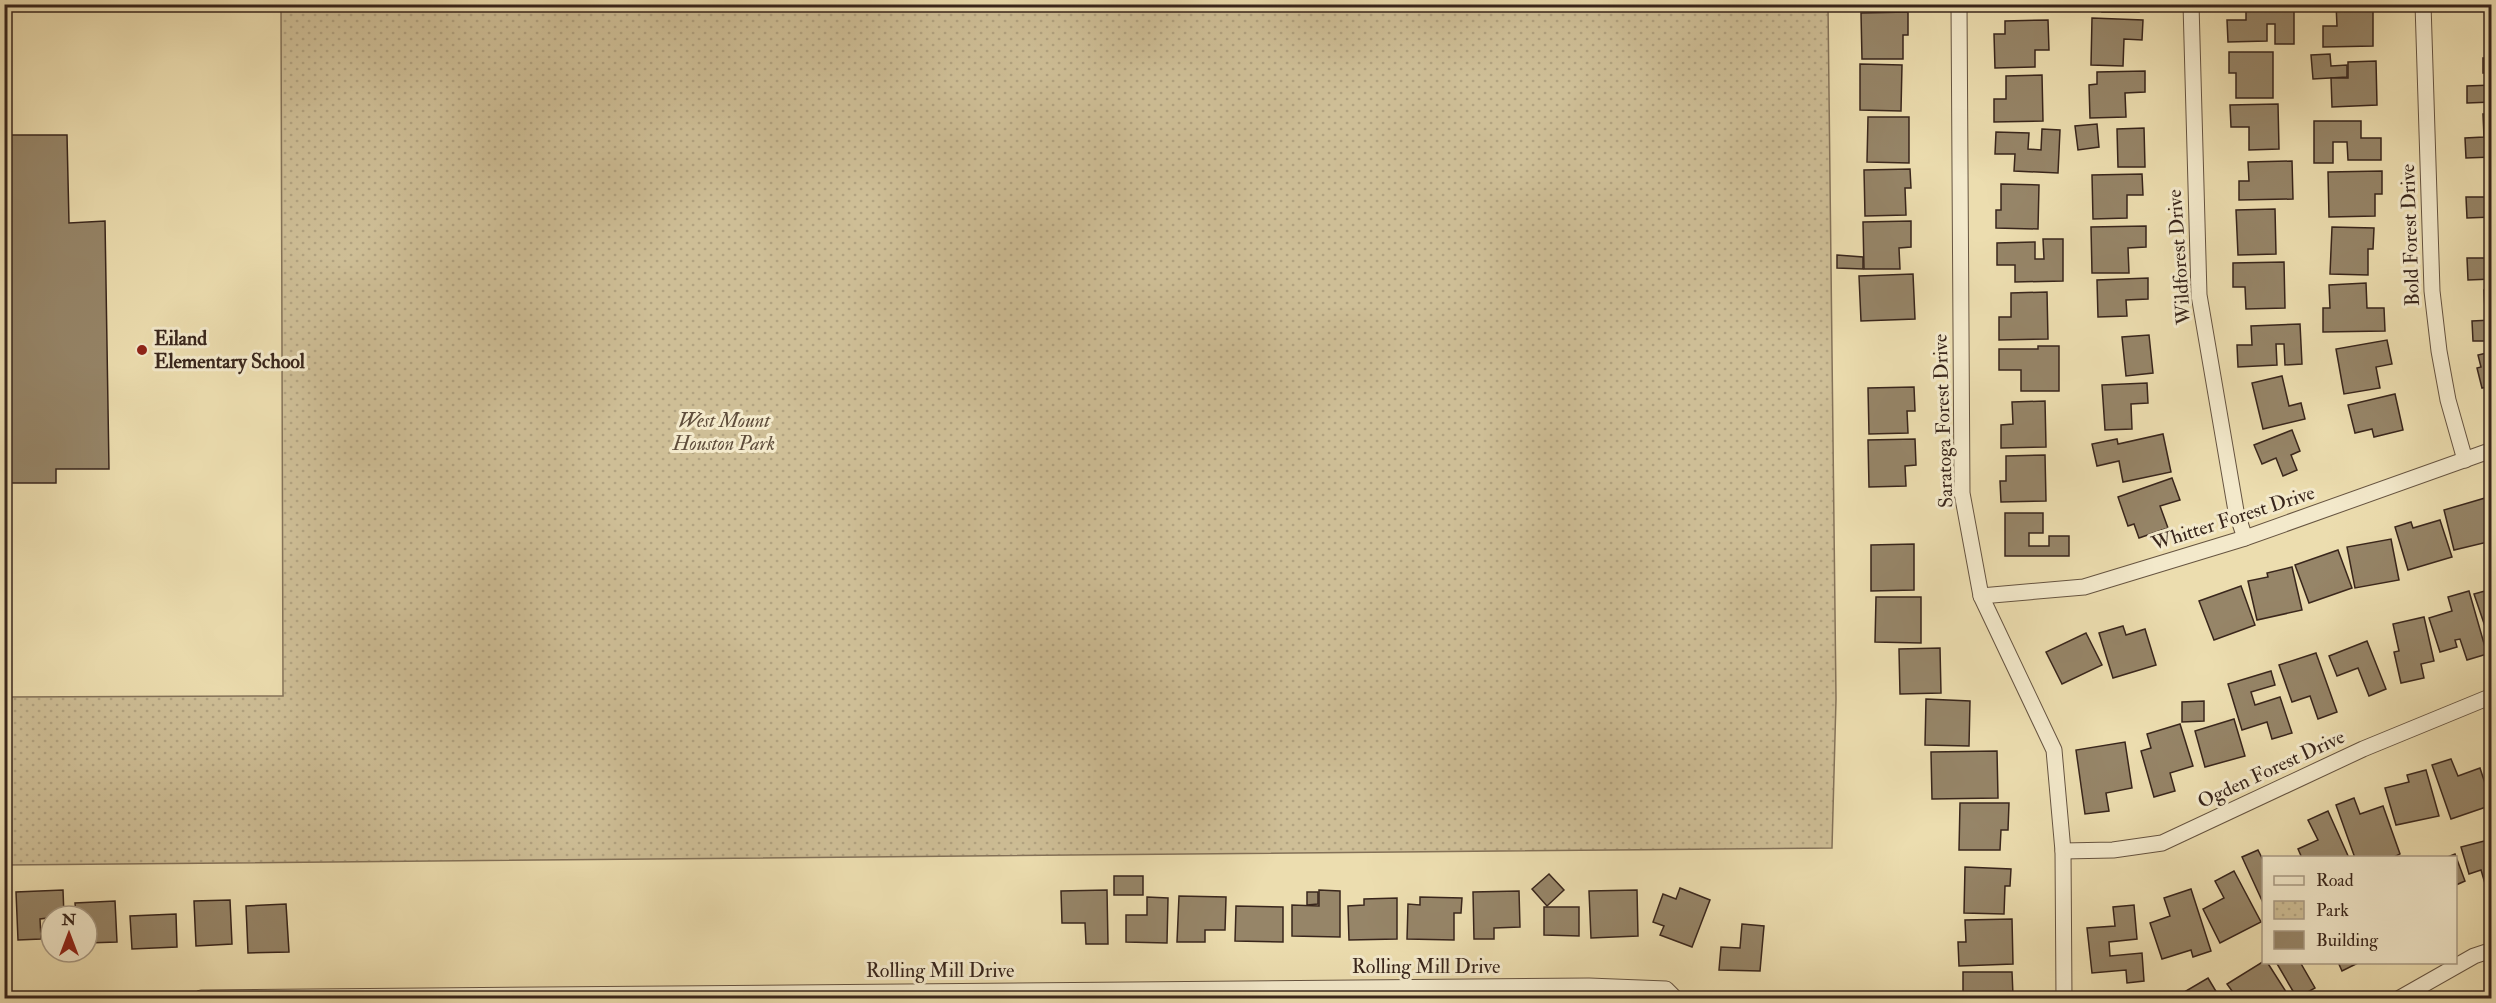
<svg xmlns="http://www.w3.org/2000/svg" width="2496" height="1003" font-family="'IM FELL Double Pica',serif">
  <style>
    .park { fill: url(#park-dots); stroke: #847259; stroke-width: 1.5 }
    .building { fill: #968568; stroke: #39261c; stroke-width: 1.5 }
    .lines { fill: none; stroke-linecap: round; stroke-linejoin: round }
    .street-casing { stroke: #665441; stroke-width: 17 }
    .street { stroke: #f3e9cb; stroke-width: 15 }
    .poi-dot { fill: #8f2418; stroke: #f3e9cb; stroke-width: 2 }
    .labels { text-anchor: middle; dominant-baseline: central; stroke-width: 6; stroke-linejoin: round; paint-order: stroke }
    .street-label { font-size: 20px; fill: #39261c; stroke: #f3e9cb }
    .poi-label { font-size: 20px; font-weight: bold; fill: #39261c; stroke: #f3e9cb; text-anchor: start }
    .park-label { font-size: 20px; font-style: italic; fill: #5e4c3a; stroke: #f3e9cb }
  </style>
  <defs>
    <pattern id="park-dots" width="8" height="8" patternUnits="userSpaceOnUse" patternTransform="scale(1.5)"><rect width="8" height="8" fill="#cebe96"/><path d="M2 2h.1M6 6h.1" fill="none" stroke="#b2a381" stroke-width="1.8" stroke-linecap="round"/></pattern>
  </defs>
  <rect width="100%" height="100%" fill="#ecddaf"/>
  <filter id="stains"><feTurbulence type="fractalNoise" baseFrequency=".00333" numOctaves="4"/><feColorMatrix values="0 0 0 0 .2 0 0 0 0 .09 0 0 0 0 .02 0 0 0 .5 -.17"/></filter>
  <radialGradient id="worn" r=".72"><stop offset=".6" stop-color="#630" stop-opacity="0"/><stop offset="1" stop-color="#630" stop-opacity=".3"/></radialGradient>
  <path class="park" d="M281,5H1828L1836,699L1832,848L5,865V697L283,696Z"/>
  <g class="building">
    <path d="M1996,4H2034V8L1996,9Z"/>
    <rect x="2102" y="4" width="37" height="8"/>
    <path d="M2246,4H2294V44H2275V24H2267V41L2228,42L2227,20H2246Z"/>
    <path d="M2336,4H2373V46L2323,47V26H2337Z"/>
    <path d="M1908,12V35H1903V59H1862L1861,13Z"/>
    <path d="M2092,18L2143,20L2142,40L2124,39L2123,66L2091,65Z"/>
    <path d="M2048,20L2049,50H2035V67L1995,68L1994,34H2005V21Z"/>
    <path d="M2229,52H2273V98H2236V73H2229Z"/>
    <path d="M2330,54L2331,66L2347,65V77L2313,79L2311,55Z"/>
    <rect x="2483" y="58" width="9" height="15"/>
    <path d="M2376,61L2377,105L2332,107L2331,78H2348V62Z"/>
    <path d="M1860,64L1902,65L1901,111L1860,110Z"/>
    <path d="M2145,71V92L2125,93L2126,117L2090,118L2089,85L2097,84V72Z"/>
    <path d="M2042,75L2043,121L1994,122V99H2006V76Z"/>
    <path d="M2492,85V102L2467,103V86Z"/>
    <path d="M2278,104L2279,149L2249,150V127H2231L2230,105Z"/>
    <path d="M2483,114H2492V157L2466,158L2465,138L2484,137Z"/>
    <path d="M1868,117H1909V163L1867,162Z"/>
    <path d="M2314,121H2361V138H2381V160H2348L2347,142H2333V163H2314Z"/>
    <path d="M2097,124L2099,147L2078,150L2075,126Z"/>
    <path d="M2144,128L2145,167H2118L2117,129Z"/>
    <path d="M2042,129L2060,130L2058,173L2014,171L2015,154H1995L1996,132L2029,133L2028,149L2041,150Z"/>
    <path d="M4,135H67L69,223L105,221L109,469H56V483H4Z"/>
    <path d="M2292,161L2293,199L2239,200V181H2249L2248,162Z"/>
    <path d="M1910,169L1911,188H1905L1906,215L1865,216L1864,170Z"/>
    <path d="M2382,171V194H2375V216L2329,217L2328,172Z"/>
    <path d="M2142,174L2143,195H2127V218L2093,219L2092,175Z"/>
    <path d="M2001,184L2039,185L2038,229L1996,228V210H2001Z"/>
    <path d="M2466,197H2492V217L2467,218Z"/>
    <path d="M2275,209L2276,254L2238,255L2236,210Z"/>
    <path d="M1911,221V247L1899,248L1900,269H1864L1863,222Z"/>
    <path d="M2146,226V247L2128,248L2129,273H2092L2091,227Z"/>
    <path d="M2332,227L2374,228L2373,249H2368V275L2330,274Z"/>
    <path d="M2043,239H2063V281L2015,282V265H1997V243L2035,242V259H2044Z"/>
    <path d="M1837,255L1863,257V269L1837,268Z"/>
    <path d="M2467,258H2492V279L2468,280Z"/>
    <path d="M2284,262L2285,308L2246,309L2245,287H2233V263Z"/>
    <path d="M1913,274L1915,319L1861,321L1859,276Z"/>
    <path d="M2148,278V299L2126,300L2127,316L2098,317L2097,280Z"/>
    <path d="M2366,283L2367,308H2384L2385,331L2323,332V308H2330L2329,285Z"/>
    <path d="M2484,290H2492V310L2485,311Z"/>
    <path d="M2047,292L2048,339L1999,340V317H2011V293Z"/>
    <path d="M2492,320V341H2473L2472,321Z"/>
    <path d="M2300,324L2302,364L2285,365L2284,344H2276L2277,365L2238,367L2237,345H2252L2251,326Z"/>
    <path d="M2149,335L2153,373L2126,376L2122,337Z"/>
    <path d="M2387,340L2392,364L2376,367L2380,388L2344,394L2336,349Z"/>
    <path d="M2038,346H2059V391H2021V370H1999V349H2038Z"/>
    <path d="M2491,352L2492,386L2482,388L2477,368L2481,367L2478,355Z"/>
    <path d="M2282,376L2289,406L2301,403L2305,419L2263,429L2252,383Z"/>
    <path d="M2147,383L2148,403L2131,404L2132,429L2105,430L2102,385Z"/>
    <path d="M1914,387L1915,411H1907L1908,433L1869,434L1868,388Z"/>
    <path d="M2395,394L2403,430L2374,437L2372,429L2355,433L2348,405Z"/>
    <path d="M2045,401L2046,447L2001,448V425L2013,424L2012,402Z"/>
    <path d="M2292,430L2300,451L2291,455L2297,470L2283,476L2276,458L2262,464L2254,445Z"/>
    <path d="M2163,434L2171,472L2123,482L2119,461L2097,466L2092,444L2117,439L2118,444Z"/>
    <path d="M1915,439L1916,465L1905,466L1906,486L1869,487L1868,440Z"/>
    <path d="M2045,455L2046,501L2001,502L2000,481H2006V456Z"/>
    <path d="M2172,478L2180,500L2160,506L2168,528L2139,538L2134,524L2128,526L2118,497Z"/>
    <path d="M2485,498L2492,524V541L2454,550L2444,510Z"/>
    <path d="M2005,513H2043V533H2029V546H2049V536H2069V556H2005Z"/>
    <path d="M2440,520L2452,557L2408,570L2395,527L2411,522L2413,528Z"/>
    <path d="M2391,539L2399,580L2355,588L2347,547Z"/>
    <path d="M1914,544V590L1871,591V545Z"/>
    <path d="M2338,550L2352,588L2309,603L2295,565Z"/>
    <path d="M2292,567L2302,610L2257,620L2248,581L2268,577L2267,573Z"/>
    <path d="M2241,586L2255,625L2214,640L2199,601Z"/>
    <path d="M2492,589V647L2474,594Z"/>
    <path d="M2469,591L2487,654L2467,660L2460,639L2455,640L2457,647L2440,652L2429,618L2452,611L2448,597Z"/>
    <path d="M1876,597H1921V643L1875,642Z"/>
    <path d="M2424,617L2434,661L2421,664L2424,678L2401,683L2394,652L2399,651L2393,624Z"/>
    <path d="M2123,626L2126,635L2145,629L2156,665L2113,678L2099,633Z"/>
    <path d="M2086,633L2102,665L2062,684L2046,652Z"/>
    <path d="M2367,641L2386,689L2369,696L2358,668L2337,676L2329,656Z"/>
    <path d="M1940,648L1941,693L1900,694L1899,649Z"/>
    <path d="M2316,653L2337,712L2318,719L2310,696L2292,702L2279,665Z"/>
    <path d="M2271,671L2275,685L2251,692L2255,705L2280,697L2292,733L2272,739L2267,722L2242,730L2228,684Z"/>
    <path d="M1926,699L1970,701L1969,746L1925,745Z"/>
    <path d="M2204,701V721L2182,722V702Z"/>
    <path d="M2234,719L2245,756L2205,767L2195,731Z"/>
    <path d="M2180,724L2193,766L2170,773L2175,791L2154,797L2141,751L2151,748L2147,734Z"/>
    <path d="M2125,742L2132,788L2106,793L2109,811L2085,814L2076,750Z"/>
    <path d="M1997,751L1998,798L1932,799L1931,752Z"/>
    <path d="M2451,759L2458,776L2480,768L2492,805L2451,819L2432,765Z"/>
    <path d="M2426,770L2439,816L2396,825L2385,788L2409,782L2407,775Z"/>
    <path d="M2354,798L2360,814L2383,806L2400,854L2392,858H2355L2336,805Z"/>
    <path d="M1960,803H2009L2008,830H2001L2000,850H1959Z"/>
    <path d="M2328,811L2349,858H2302L2298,849L2318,840L2308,820Z"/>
    <path d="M2492,839V886L2486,887L2481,870L2469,874L2461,847Z"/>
    <path d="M2258,850L2264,862V905L2242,857Z"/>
    <path d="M2455,854L2465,881L2456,885V858H2445Z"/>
    <path d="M1965,867L2011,869L2010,886H2005L2004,914L1964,913Z"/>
    <path d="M2234,871L2261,922L2220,943L2203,909L2224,898L2215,881Z"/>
    <path d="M1549,874L1564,890L1547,906L1532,889Z"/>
    <rect x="1114" y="876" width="29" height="19"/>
    <path d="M1680,888L1710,900L1692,947L1660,935L1664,926L1653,922L1663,894L1676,899Z"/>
    <path d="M2191,889L2211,951L2193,957L2191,950L2162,959L2150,923L2170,916L2164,898Z"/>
    <path d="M63,890L64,916L40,919L41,939L18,940L16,892Z"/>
    <path d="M1107,890L1108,944H1086L1085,923H1062L1061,891Z"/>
    <path d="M1319,890L1340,891V937L1292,936V905L1319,906Z"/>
    <path d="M1637,890L1638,936L1591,938L1589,891Z"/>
    <path d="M1519,891L1520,927L1494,928V939H1474L1473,892Z"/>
    <path d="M1307,892H1318V904L1307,905Z"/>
    <path d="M1179,896L1226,897L1225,930H1205V942H1177Z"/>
    <path d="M1147,897L1168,898L1167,943L1126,942V915H1147Z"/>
    <path d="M1420,897L1462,898L1461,913H1454V940L1407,939L1408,904L1420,905Z"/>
    <path d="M1397,898V939L1349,940L1348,906L1364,905V899Z"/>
    <path d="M230,900L232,944L196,946L194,901Z"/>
    <path d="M115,901L117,942L87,943V916H76L75,903Z"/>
    <path d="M286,904L289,952L248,953L246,906Z"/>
    <path d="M2134,905L2137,939L2109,942L2110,956L2142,953L2144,981L2127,983L2126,970L2092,973L2087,928L2115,926L2113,907Z"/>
    <path d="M1236,906L1283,907V942L1235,941Z"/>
    <path d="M1544,907H1579V936L1544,935Z"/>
    <path d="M176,914L177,947L132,949L130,916Z"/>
    <path d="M2012,919L2013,964L1959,966L1958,942H1966L1965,920Z"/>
    <path d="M1742,924L1764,926L1760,971L1719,970L1721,947L1740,948Z"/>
    <path d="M2264,961L2267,962L2290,998H2237L2227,984Z"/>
    <path d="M2276,962H2300L2315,988L2297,998Z"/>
    <path d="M2338,962H2360L2342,971Z"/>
    <path d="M1963,972H2012L2013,995H2003V998H1963Z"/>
    <path d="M2208,978L2220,998H2174Z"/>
    <path d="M1783,993L1784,998H1737Z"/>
  </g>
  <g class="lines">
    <defs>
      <g id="street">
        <path d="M1959,4L1962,493L1981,596L2054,750L2063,851L2064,998"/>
        <path d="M2191,4L2199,295L2236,511L2245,538"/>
        <path d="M2423,4L2432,291L2439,351L2448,400L2465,460"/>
        <path d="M1981,596L2084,587L2245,538L2492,450"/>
        <path d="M2063,851L2113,850L2162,843L2363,749L2492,696"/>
        <path d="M201,998L1589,986L1666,989L1675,998"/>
        <path d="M2400,998L2474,956L2492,950"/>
      </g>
    </defs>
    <use href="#street" class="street-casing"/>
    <use href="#street" class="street"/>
  </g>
  <circle class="poi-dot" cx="142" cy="350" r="6"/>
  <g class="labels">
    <g class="street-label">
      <text transform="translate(2410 235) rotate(-92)">Bold Forest Drive</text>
      <text transform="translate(2179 257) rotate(-94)">Wildforest Drive</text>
      <text transform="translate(1943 421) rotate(-92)">Saratoga Forest Drive</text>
      <text transform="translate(2233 518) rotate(-18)">Whitter Forest Drive</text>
      <text transform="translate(2271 769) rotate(-25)">Ogden Forest Drive</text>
      <text x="1426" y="966">Rolling Mill Drive</text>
      <text x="940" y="970">Rolling Mill Drive</text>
    </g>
    <g class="poi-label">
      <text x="154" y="338">Eiland<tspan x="154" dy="23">Elementary School</tspan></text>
    </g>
    <g class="park-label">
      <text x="724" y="420">West Mount<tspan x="724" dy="23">Houston Park</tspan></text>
    </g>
  </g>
  <rect width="2496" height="1003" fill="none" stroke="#ecddaf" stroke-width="24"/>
  <rect x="6" y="6" width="2484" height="991" fill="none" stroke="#39261c" stroke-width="3"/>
  <rect x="12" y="12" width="2472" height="979" fill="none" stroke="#39261c" stroke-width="1.5"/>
  <rect x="2262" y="856" width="195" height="108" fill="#f3e9cb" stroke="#a99b85" stroke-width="1.5"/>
  <rect x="2274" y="876" width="30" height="9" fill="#f3e9cb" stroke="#a99b85" stroke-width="1.5"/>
  <text x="2316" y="886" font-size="18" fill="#39261c">Road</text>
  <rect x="2274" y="901" width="30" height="18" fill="url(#park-dots)" stroke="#a99b85" stroke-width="1.5"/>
  <text x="2316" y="916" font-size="18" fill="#39261c">Park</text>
  <rect x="2274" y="931" width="30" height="18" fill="#968568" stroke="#a99b85" stroke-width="1.5"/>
  <text x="2316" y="946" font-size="18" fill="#39261c">Building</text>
  <g transform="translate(69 934)"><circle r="28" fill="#f3e9cb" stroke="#a99b85" stroke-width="1.5"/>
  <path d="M0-4.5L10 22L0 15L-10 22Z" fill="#8f2418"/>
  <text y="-9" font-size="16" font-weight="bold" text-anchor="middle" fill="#39261c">N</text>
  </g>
  <rect width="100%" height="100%" filter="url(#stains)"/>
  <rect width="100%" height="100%" fill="url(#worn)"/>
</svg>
